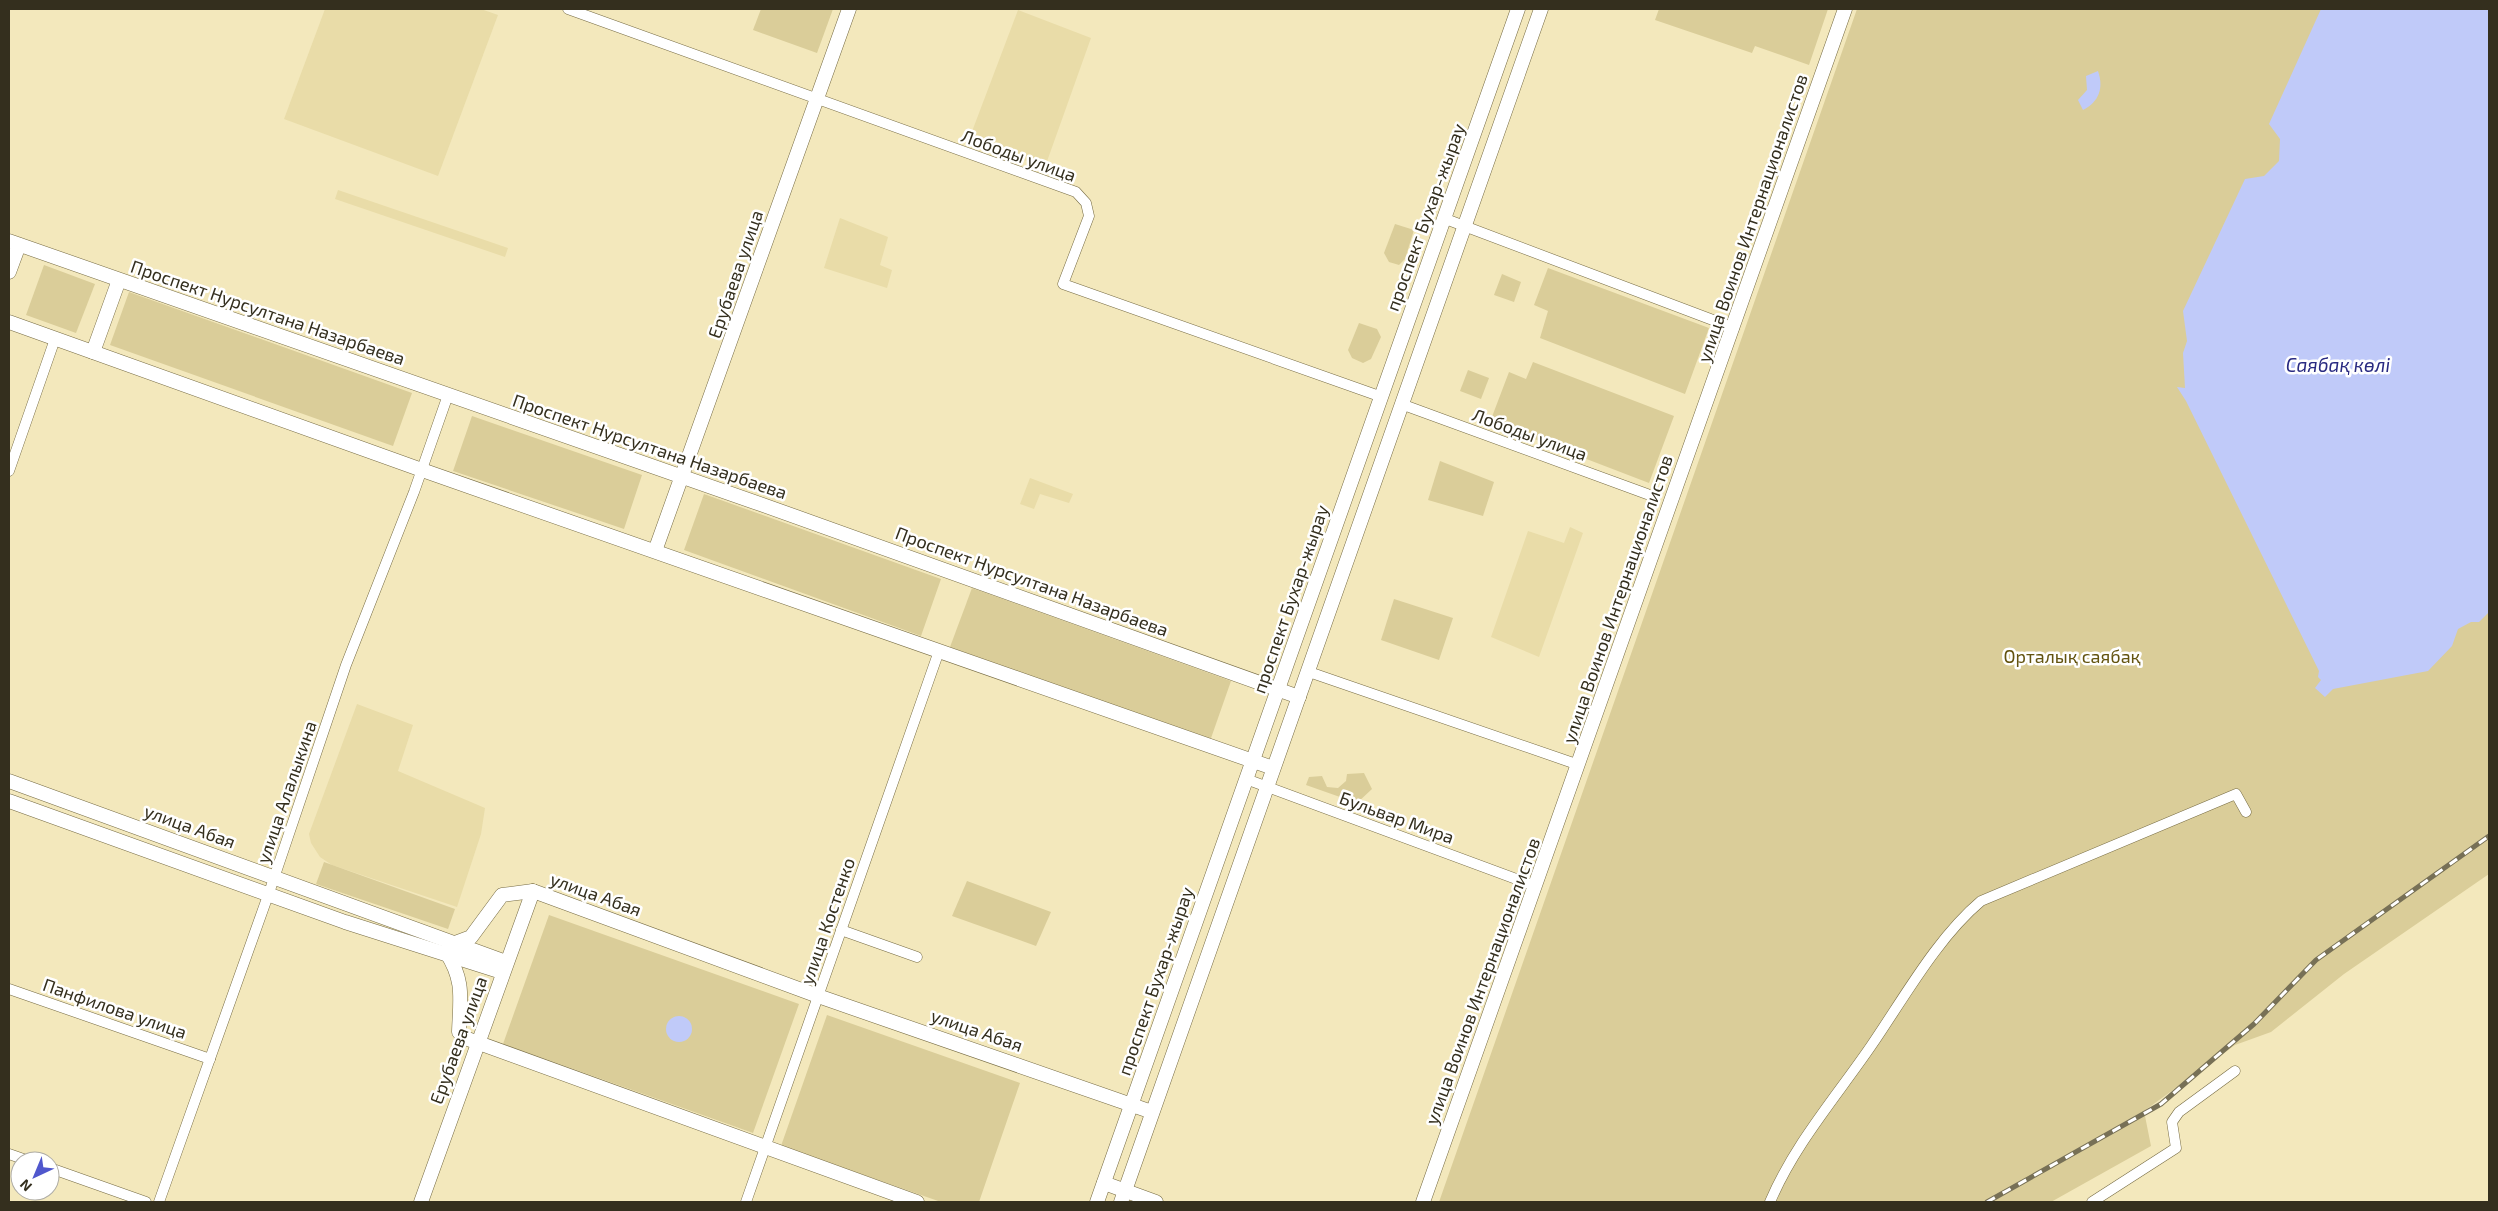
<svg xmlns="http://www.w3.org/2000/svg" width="2498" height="1211" font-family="'Exo 2',sans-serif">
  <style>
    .built { fill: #e9dca8 }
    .green { fill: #dacd99 }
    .water { fill: #c0caf9 }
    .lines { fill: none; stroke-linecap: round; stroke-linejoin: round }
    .minor-casing { stroke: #766b43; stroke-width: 11 }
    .major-casing { stroke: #766b43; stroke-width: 15 }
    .minor { stroke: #fff; stroke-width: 10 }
    .major { stroke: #fff; stroke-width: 14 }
    .rail-casing { stroke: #777056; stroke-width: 5 }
    .rail { stroke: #fff; stroke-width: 3; stroke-dasharray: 9; stroke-linecap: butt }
    .labels { text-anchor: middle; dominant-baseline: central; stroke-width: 5; stroke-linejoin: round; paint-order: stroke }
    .street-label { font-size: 18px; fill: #342f1e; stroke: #fff }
    .park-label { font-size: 18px; fill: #63530f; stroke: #fff }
    .water-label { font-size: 19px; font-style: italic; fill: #2a2b82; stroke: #fff }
  </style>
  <rect width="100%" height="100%" fill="#f3e8bc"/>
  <g class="built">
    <path d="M325,9H481L498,15L438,176L284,119Z"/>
    <path d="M1018,10L1091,38L1045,167L968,142Z"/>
    <path d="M338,190L508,248L505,257L335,199Z"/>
    <path d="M840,218L888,237L880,265L892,270L887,288L824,268Z"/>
    <path d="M1030,478L1073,494L1069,503L1040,494L1034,509L1020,504Z"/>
    <path d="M1570,527L1583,533L1539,657L1491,637L1528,531L1564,543Z"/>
    <path d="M357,704L413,725L398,771L485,808L481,834L457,907L332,865L320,857L311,843L309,834Z"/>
  </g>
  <g class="green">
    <path d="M761,9H833L817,53L753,30Z"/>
    <path d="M1659,9H1828L1809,65L1755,46L1752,53L1655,20Z"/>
    <path d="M1857,9H2489V874L2344,974L2271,1032L2235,1045L2144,1111L2151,1146L2051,1202H1439Z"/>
    <path d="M1395,224L1414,230L1405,259L1399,265L1389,262L1384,253Z"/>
    <path d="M44,265L95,284L76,333L26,315Z"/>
    <path d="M1548,268L1709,328L1685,394L1540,338L1548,311L1534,305Z"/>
    <path d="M1502,274L1521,282L1514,302L1494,295Z"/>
    <path d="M129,292L412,393L393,446L110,345Z"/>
    <path d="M1359,323L1377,329L1381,337L1371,359L1363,363L1352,358L1348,350Z"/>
    <path d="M1533,362L1674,416L1649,483L1490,422L1509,372L1526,379Z"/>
    <path d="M1468,370L1489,378L1481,399L1460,391Z"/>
    <path d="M472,416L642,475L624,529L453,471Z"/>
    <path d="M1440,461L1494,482L1483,516L1428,500Z"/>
    <path d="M704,494L941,579L921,636L684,550Z"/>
    <path d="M972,588L1231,681L1210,741L950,647Z"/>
    <path d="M1394,599L1453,618L1439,660L1381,640Z"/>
    <path d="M1364,773L1372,789L1357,803L1306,785L1309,777L1322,776L1327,787L1338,788L1346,781L1347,774Z"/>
    <path d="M324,862L455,909L448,929L316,884Z"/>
    <path d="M967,881L1051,912L1036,946L952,916Z"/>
    <path d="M549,915L799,1004L753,1133L503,1044Z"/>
    <path d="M827,1015L1020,1083L979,1202H941L781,1146Z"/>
  </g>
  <g class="water">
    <path d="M2321,9H2489V612L2479,622H2471L2458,629L2452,646L2428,671L2333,689L2325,697L2315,688L2321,680L2318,677L2319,671L2186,401L2177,387L2185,388L2183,353L2187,341L2183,311L2245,179L2264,176L2279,161L2280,139L2269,124Z"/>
    <path d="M2098,71C2104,88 2099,102 2083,110L2078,100L2087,90L2086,76Z"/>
    <circle cx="679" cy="1029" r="13"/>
  </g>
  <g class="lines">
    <defs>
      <g id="minor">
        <path d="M568,9L1076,192L1086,203L1089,216L1063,284L1382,397"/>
        <path d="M1443,218L1734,328"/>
        <path d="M1401,404L1647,494"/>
        <path d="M9,471L55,339"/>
        <path d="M1309,672L1579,765"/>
        <path d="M1246,779L1535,886"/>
        <path d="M841,930L917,957"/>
        <path d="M9,989L210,1059"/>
        <path d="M9,1154L29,1161"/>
        <path d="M50,1168L146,1202"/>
        <path d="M159,1202L271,887L346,665L414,492L448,395"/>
        <path d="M746,1202L939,651"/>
        <path d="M1770,1202C1794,1145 1836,1097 1871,1046C1904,998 1937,938 1981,901L2236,794L2246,812"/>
        <path d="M2092,1202L2176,1148L2172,1122L2179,1112L2235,1071"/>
      </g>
      <g id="major">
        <path d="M9,241L763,505L1299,697"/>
        <path d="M9,272L19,245"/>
        <path d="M9,322L422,470L1273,768"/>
        <path d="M93,352L119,280"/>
        <path d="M655,551L849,9"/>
        <path d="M9,781L506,962"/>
        <path d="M9,801L345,922L502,972"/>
        <path d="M455,943L471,937L502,895L533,891L818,996L1152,1112"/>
        <path d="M446,952C465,981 460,999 459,1032L465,1038L917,1202"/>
        <path d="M1104,1183L1156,1202"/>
        <path d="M421,1202L533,891"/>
        <path d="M1097,1202L1518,9"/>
        <path d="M1121,1202L1541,9"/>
        <path d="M1423,1202L1845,9"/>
      </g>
    </defs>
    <use href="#minor" class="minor-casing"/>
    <use href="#major" class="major-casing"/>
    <use href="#minor" class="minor"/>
    <use href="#major" class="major"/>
    <defs>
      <path id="rail" d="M1987,1202L2161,1104L2254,1024L2316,960L2489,836"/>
    </defs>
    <use href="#rail" class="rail-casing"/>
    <use href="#rail" class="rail"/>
  </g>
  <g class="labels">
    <g class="street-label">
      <text transform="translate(1019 155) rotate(20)">Лободы улица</text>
      <text transform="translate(1425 217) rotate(-70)">проспект Бухар-жырау</text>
      <text transform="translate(1752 218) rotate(-71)">улица Воинов Интернационалистов</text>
      <text transform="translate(735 274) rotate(-71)">Ерубаева улица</text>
      <text transform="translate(268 312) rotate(19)">Проспект Нурсултана Назарбаева</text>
      <text transform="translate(1530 434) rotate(20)">Лободы улица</text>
      <text transform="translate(650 446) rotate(19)">Проспект Нурсултана Назарбаева</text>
      <text transform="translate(1032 581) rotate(20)">Проспект Нурсултана Назарбаева</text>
      <text transform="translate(1290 599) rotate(-71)">проспект Бухар-жырау</text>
      <text transform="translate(1617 599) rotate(-71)">улица Воинов Интернационалистов</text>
      <text transform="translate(286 792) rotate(-71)">улица Алалыкина</text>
      <text transform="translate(1397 817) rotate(20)">Бульвар Мира</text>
      <text transform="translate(190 826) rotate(20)">улица Абая</text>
      <text transform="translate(596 894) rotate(20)">улица Абая</text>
      <text transform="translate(827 921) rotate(-71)">улица Костенко</text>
      <text transform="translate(1155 981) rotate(-71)">проспект Бухар-жырау</text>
      <text transform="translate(1482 981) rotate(-70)">улица Воинов Интернационалистов</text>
      <text transform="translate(115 1008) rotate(19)">Панфилова улица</text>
      <text transform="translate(977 1030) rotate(19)">улица Абая</text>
      <text transform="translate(458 1040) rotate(-70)">Ерубаева улица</text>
    </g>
    <g class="park-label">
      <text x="2072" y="656">Орталық саябақ</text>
    </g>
    <g class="water-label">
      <text x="2338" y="364">Саябақ көлі</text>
    </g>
  </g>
  <rect width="2498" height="1211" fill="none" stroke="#342f1e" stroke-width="20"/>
  <g transform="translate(35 1176) rotate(224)"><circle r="24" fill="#ffffff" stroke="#aeaca5"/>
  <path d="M0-4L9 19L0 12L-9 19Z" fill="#5057cd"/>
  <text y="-8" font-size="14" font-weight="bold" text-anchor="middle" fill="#342f1e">N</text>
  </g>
</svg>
